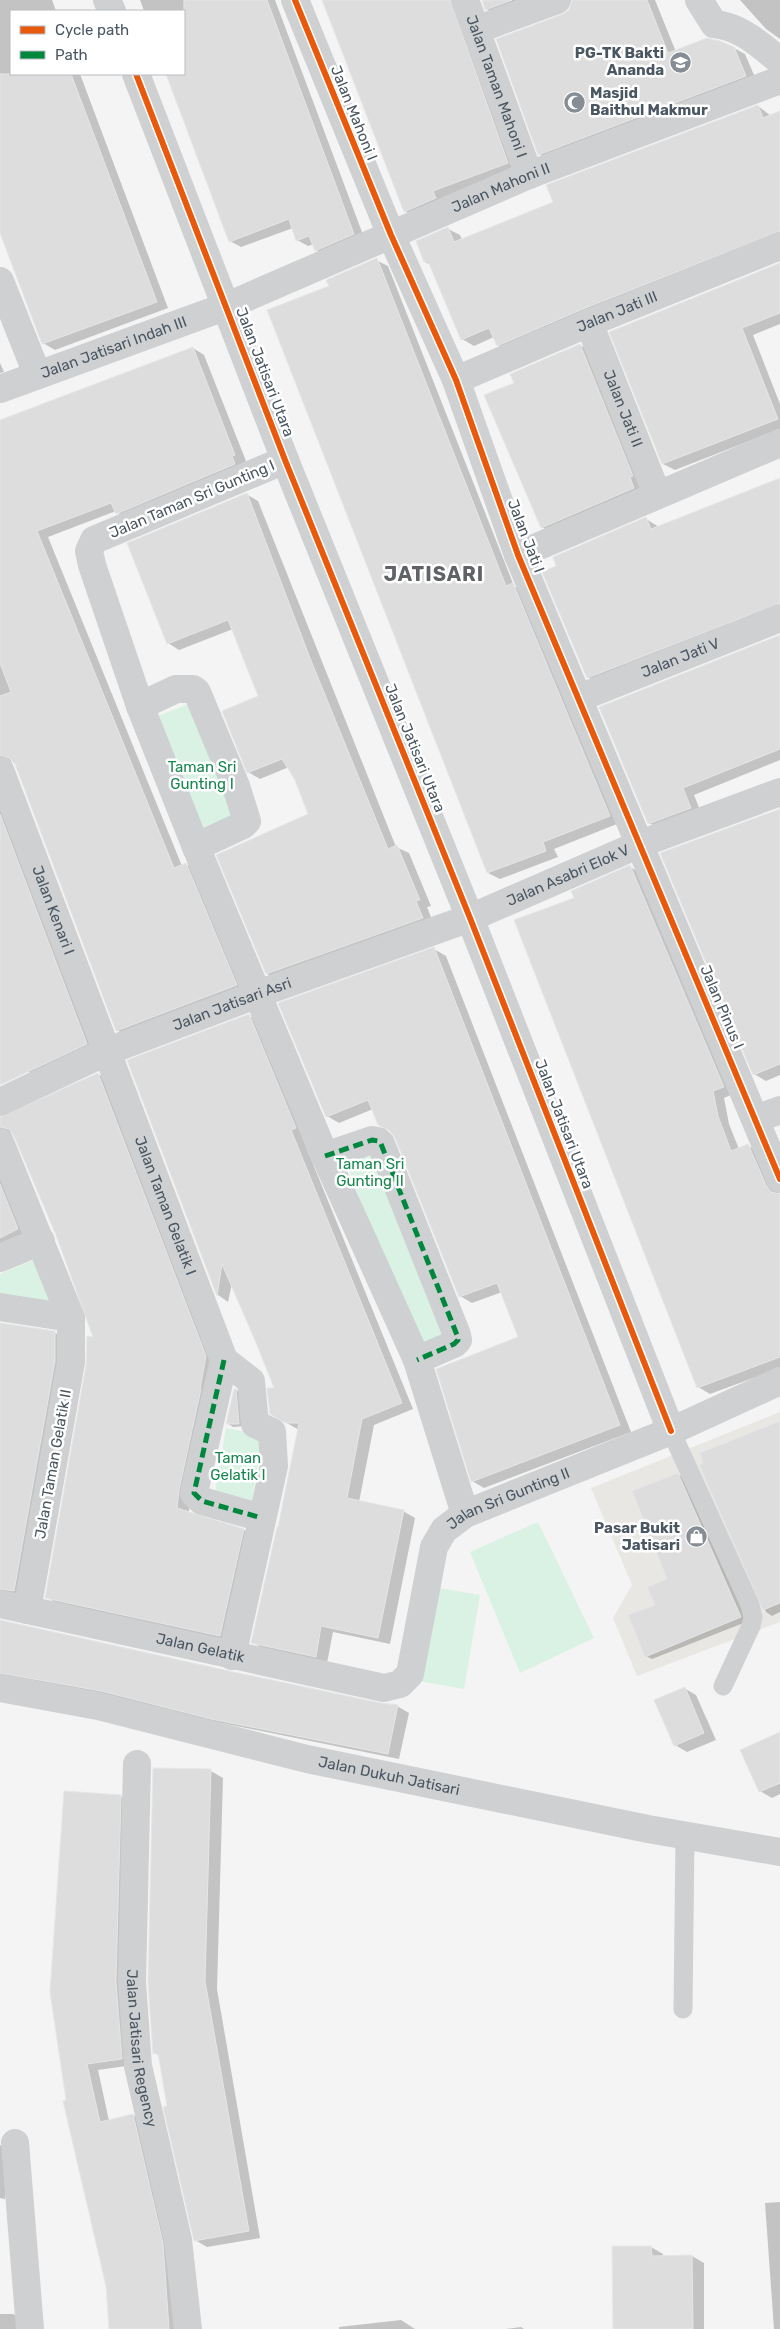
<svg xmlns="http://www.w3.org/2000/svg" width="780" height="2329" font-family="Rubik,sans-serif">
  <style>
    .commercial { fill: #e8e7e3 }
    .green { fill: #d9f2e3 }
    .shadow { fill: #0003 }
    .building { fill: #ddddde; stroke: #e5e6e7 }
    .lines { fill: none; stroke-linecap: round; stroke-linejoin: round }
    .lane { stroke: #ced0d2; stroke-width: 19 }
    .street { stroke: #ced0d2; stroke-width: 28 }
    .quiet { stroke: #00873e; stroke-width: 5; stroke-dasharray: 10 5; stroke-linecap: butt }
    .cycleway-casing { stroke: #fff; stroke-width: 9 }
    .cycleway { stroke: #e8590c; stroke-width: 6 }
    .labels { text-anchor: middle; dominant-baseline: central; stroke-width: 5; stroke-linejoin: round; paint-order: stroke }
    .poi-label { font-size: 15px; font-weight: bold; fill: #4a5661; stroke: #fff; text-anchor: end }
    .street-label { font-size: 15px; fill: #4a5661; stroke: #fff }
    .park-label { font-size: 15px; fill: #17864f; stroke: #fff }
    .district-label { font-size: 20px; font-weight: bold; letter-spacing: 1px; fill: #5f6368; stroke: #fff }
  </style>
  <rect width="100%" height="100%" fill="#f4f4f4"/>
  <path class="commercial" d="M780,1412V1622L637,1676L613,1618L632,1585L591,1488Z"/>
  <g class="green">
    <path d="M193,702L243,819L205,835L156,717Z"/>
    <path d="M379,1147L453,1338L419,1350L345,1160Z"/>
    <path d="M43,1256L56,1303H0V1274Z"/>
    <path d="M226,1428L263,1435L251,1505L214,1498Z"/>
    <path d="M538,1522L594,1638L520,1673L470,1552Z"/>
    <path d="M434,1587L480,1595L464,1689L418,1681Z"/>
  </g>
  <g class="shadow">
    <path d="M0,0H52L56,11H11V74H80L168,308L55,350L43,343L0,229Z"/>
    <path d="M140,0H275L365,240L327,256L316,250L314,244L308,246L297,240L293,228L241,247L230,241L167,74H184V11H144Z"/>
    <path d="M324,0H462L518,169L416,218L405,211Z"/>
    <path d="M482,0H539L497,15L486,9Z"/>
    <path d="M573,0H655L676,52L734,48L745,54L757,82L550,160L539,154L563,16L570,10Z"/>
    <path d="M740,0H780V39L766,29Z"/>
    <path d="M758,106L771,116L780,112V240L510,351L498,345L494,337L474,346L462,339L431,265L425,262L448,229L460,235L462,240L554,203Z"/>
    <path d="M376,260L388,266L514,586L525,592L622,822L554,849L558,857L500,879L488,873L330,287Z"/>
    <path d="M780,264V324L753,335L780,404V429L675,470L663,464L611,332Z"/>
    <path d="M580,345L592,352L645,495L553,534L542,527L515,383Z"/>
    <path d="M193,348L204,355L246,461L243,463L246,470L128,520L116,511L48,537L182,866L186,864L197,871L247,992L128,1037L117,1030L16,764L13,761H7L0,766V422Z"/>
    <path d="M0,363L4,372L0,373Z"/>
    <path d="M780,479V603L728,623L732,632L599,684L588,677L646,519L659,527Z"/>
    <path d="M246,494L258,501L396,847L409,853L431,906L427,907L434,925L279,980L267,974L218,855L310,814L289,767L260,779L248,772L259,697L233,629L179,650L168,643Z"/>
    <path d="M780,647V760L694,795L702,815L661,830L649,823Z"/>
    <path d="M0,792L98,1050L39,1078L27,1071L0,1073Z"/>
    <path d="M780,847V1075L766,1081L754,1074Z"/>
    <path d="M630,867L642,874L735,1093L724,1098L729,1124L739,1149L748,1146L760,1152L780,1195V1368L710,1394L698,1387L575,898Z"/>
    <path d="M434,949L446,956L631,1432L484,1488L472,1481L520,1338L502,1292L472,1303L460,1296L397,1138L373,1109L339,1123L327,1116Z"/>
    <path d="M249,1016L261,1022L308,1135L302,1137L413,1409L374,1425L359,1502L403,1511L415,1518L390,1644L333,1632L327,1663L264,1649L252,1642L279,1529L299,1430L285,1422L276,1389L232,1283L228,1302L218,1295L129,1061Z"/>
    <path d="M98,1074L110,1081L217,1363L190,1496L189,1513L244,1530L255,1537L232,1642L58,1604L46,1597L95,1339L57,1235L13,1132L6,1133L0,1138V1118Z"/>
    <path d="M0,1164L29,1236L0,1249Z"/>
    <path d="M0,1323L55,1333L66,1339L26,1597L0,1600Z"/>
    <path d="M236,1390L242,1394L245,1426L233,1427L227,1423Z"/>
    <path d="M780,1422V1612L772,1616L766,1612L700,1466Z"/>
    <path d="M678,1474L683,1478L745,1613L746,1622L652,1659L646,1656L656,1606L668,1580Z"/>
    <path d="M0,1621L380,1704L397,1706L409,1713L399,1759L0,1678Z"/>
    <path d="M684,1688L696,1695L716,1740L687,1752L675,1745Z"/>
    <path d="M780,1734V1794L772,1798L760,1791Z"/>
    <path d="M211,1771L223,1778L217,1989L260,2238L207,2247L195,2240L160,2056L154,2053Z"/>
    <path d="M120,1796L132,1803L133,2065L98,2070L109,2121L133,2115L144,2122L180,2329H111L107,2286L67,2101Z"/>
    <path d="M0,2145L7,2149L5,2199L0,2198Z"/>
    <path d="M780,2202V2329H774L765,2203Z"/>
    <path d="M651,2247L663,2254V2257L692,2256L704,2263V2329H614Z"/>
    <path d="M0,2314H13L24,2320L25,2329H0Z"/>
    <path d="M401,2320L415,2329H339V2327Z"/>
    <path d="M521,2327L524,2329H505Z"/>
  </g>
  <g class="building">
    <path d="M184,0H267L354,234L315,251L309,236L296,241L289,219L229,242L166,74H184Z"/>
    <path d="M322,0H450L508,163L433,191L436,198L404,212Z"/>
    <path d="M482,0H512L485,10Z"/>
    <path d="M572,0H647L668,53L707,38L720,41L734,47L746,76L538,155L496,39L563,14L569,10Z"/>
    <path d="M0,74H71L157,302L42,344L0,233Z"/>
    <path d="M758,105L763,118L780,111V231L583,309L497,346L489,328L461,340L428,261L424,262L416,241L448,227L454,242L553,202L546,185Z"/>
    <path d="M377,258L506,586L513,583L610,816L543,842L546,851L487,873L267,310L329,286L326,280Z"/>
    <path d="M780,263V313L742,328L778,419L662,464L609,332Z"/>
    <path d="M580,344L633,476L630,477L634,488L541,528L484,395L514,383L510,374Z"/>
    <path d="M193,347L235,455L232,456L235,464L116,514L111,503L37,531L174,868L186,863L237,985L116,1031L15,764L9,758L0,755V696L11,692L0,663V420Z"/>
    <path d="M780,478V603L587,678L542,572L556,566L553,557L646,517L651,529Z"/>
    <path d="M247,493L310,658L388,849L397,845L420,900L416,901L423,918L266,974L216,855L308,814L295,780L282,759L247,773L222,711L258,696L228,620L167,644L127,543Z"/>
    <path d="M780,635V749L683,788L691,808L648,824L599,707Z"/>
    <path d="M780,809V1064L753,1075L660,853Z"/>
    <path d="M0,814L87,1044L0,1085Z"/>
    <path d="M630,865L724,1087L713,1091L718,1116L731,1151L748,1144L766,1185L771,1192L780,1194V1357L697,1388L514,920L574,898L571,891Z"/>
    <path d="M434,947L620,1425L471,1482L436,1369L518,1337L497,1283L459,1297L395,1138L389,1130L378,1125L368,1100L326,1117L278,1003Z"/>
    <path d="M249,1014L296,1128L291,1130L402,1403L362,1419L347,1498L404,1510L378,1638L321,1626L316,1657L251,1643L277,1527H278L299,1423H285L270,1414L267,1388H274L257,1345L222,1264L217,1296L127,1060Z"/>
    <path d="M98,1073L206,1356L200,1389H201L179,1490L177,1508L244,1529L220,1636L45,1598L86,1365L87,1336L93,1337L56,1235L14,1136L9,1129L0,1127V1117Z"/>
    <path d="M0,1184L18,1229L0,1238Z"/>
    <path d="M0,1323L55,1331V1361L14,1591L0,1589Z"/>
    <path d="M234,1389H236L239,1424H226Z"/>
    <path d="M780,1421V1603L763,1610L699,1465L703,1463L700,1453Z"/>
    <path d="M678,1473L741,1617L645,1657L628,1615L655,1605L647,1587L667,1579L632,1491Z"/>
    <path d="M0,1620L229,1671L381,1703L398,1705L388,1754L211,1719L101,1691L0,1673Z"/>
    <path d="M685,1687L704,1733L674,1746L654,1700Z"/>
    <path d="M780,1732V1783L759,1792L740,1750Z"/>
    <path d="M153,1768L211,1769L205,1981L249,2231L194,2241L163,2107L167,2106L158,2053L153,2054L148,1982Z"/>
    <path d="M64,1791L121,1795L116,1982L122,2059L87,2064L100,2122L133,2114L163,2243L169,2329H109L106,2286L63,2101L66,2100L50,1992Z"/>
    <path d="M612,2246H651L652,2256L692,2255L693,2329H613Z"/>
  </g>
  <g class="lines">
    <g class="lane">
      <path d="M671,1431L750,1605L753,1617L751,1626L723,1686"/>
      <path d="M683,2009L685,1836"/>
    </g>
    <g class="street">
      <path d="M107,0L112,11"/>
      <path d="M295,0L391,235L456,380L518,555L780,1179"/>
      <path id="s1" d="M465,0L529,175"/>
      <path d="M699,0L714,24C740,26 760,45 780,61"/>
      <path d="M476,30L557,0"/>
      <path d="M136,74L285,460L470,918L671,1431"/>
      <path d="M0,281L37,374"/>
      <path id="s2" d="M589,323L657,494"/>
      <path id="s3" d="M456,380L589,323L780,246"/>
      <path id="s4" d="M0,389L227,306L529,175L780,80"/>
      <path d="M285,460L94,540L89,551L92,565L140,706L196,847L325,1156L417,1360L465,1514"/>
      <path d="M518,555L780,443"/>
      <path id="s5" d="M579,698L780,618"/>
      <path d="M140,706L176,689H193L197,692L236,786L247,821L243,825L196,847"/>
      <path id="s6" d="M0,770L224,1360L251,1381L255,1424L272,1432L274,1466L232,1656"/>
      <path id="s7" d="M0,1102L108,1051L258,994L470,918L640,844L780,792"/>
      <path d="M756,1119L780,1110"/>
      <path d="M0,1142L71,1318V1362L27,1610"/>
      <path d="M325,1156L372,1140L378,1141L381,1144L457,1335L458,1340L454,1344L417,1360"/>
      <path d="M0,1258L41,1241"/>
      <path d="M0,1307L71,1318"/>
      <path d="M224,1360L194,1493L202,1501L262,1518"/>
      <path id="s8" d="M0,1604L384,1688L400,1684L410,1674L434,1547L444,1530L465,1514L671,1431L780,1381"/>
      <path id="s9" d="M0,1688L98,1706L307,1759L648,1829L780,1852"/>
      <path id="s10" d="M137,1764L132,1982L138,2066L178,2240L188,2329"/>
      <path d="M15,2143L30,2329"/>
    </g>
    <g class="quiet">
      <path d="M325,1156L372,1140L378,1141L381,1144L457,1335L458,1340L454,1344L417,1360"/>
      <path d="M224,1360L194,1493L202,1501L262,1518"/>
    </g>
    <defs>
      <g id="cycleway">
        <path d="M295,0L391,235L456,380L518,555L780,1179"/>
        <path d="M136,74L285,460L470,918L671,1431"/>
      </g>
    </defs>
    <use href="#cycleway" class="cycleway-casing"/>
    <use href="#cycleway" class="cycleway"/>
  </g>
  <defs>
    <symbol id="school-disc" viewBox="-11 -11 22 22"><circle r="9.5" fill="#868d94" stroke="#fff"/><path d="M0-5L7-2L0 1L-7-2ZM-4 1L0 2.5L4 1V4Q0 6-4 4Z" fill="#fff"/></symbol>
    <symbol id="mosque-disc" viewBox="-11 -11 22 22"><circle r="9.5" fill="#868d94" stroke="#fff"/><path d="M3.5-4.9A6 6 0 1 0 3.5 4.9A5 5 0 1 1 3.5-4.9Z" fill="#fff"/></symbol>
    <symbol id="shop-disc" viewBox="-11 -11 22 22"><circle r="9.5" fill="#868d94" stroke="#fff"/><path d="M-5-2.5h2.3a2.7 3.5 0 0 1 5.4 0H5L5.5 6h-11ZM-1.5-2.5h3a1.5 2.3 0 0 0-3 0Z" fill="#fff"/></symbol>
  </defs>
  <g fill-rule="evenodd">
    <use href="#school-disc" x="668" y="50" width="25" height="25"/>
    <use href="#mosque-disc" x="562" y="90" width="25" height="25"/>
    <use href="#shop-disc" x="684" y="1524" width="25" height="25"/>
  </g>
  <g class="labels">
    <g class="poi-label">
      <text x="664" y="53">PG-TK Bakti<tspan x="664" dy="17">Ananda</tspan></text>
      <text x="590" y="93" text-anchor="start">Masjid<tspan x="590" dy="17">Baithul Makmur</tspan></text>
      <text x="680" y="1528">Pasar Bukit<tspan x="680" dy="17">Jatisari</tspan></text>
    </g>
    <g class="street-label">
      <text stroke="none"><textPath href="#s1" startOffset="92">Jalan Taman Mahoni I</textPath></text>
      <text transform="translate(354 113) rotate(68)">Jalan Mahoni I</text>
      <text stroke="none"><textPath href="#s4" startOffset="540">Jalan Mahoni II</textPath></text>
      <text stroke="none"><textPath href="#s3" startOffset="175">Jalan Jati III</textPath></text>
      <text stroke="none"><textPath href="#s4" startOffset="121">Jalan Jatisari Indah III</textPath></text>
      <text transform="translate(265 372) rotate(69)">Jalan Jatisari Utara</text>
      <text stroke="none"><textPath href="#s2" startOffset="92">Jalan Jati II</textPath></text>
      <text transform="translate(192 499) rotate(-23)">Jalan Taman Sri Gunting I</text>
      <text transform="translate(526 536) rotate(69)">Jalan Jati I</text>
      <text stroke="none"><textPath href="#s5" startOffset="109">Jalan Jati V</textPath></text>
      <text transform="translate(415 748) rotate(68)">Jalan Jatisari Utara</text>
      <text stroke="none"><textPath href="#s7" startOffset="612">Jalan Asabri Elok V</textPath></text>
      <text stroke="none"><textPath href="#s6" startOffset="150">Jalan Kenari I</textPath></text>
      <text stroke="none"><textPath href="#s7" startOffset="252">Jalan Jatisari Asri</textPath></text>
      <text transform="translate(722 1007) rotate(67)">Jalan Pinus I</text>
      <text transform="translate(564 1124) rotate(69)">Jalan Jatisari Utara</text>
      <text stroke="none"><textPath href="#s6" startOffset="466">Jalan Taman Gelatik I</textPath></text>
      <text transform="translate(53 1464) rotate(-80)">Jalan Taman Gelatik II</text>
      <text stroke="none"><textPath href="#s8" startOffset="645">Jalan Sri Gunting II</textPath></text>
      <text stroke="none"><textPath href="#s8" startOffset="205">Jalan Gelatik</textPath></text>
      <text stroke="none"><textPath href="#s9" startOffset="399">Jalan Dukuh Jatisari</textPath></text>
      <text stroke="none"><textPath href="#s10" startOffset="285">Jalan Jatisari Regency</textPath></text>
    </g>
    <g class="park-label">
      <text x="202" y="767">Taman Sri<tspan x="202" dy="17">Gunting I</tspan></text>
      <text x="370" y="1164">Taman Sri<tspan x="370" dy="17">Gunting II</tspan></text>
      <text x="238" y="1458">Taman<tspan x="238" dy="17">Gelatik I</tspan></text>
    </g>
    <g class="district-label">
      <text x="434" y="574">JATISARI</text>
    </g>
  </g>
  <rect x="10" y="10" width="175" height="65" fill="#ffffff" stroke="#b7bbc0"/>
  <rect x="20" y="26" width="25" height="8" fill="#e8590c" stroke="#b7bbc0"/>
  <text x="55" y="35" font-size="15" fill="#4a5661">Cycle path</text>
  <rect x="20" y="51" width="25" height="8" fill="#00873e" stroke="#b7bbc0"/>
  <text x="55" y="60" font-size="15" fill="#4a5661">Path</text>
</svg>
